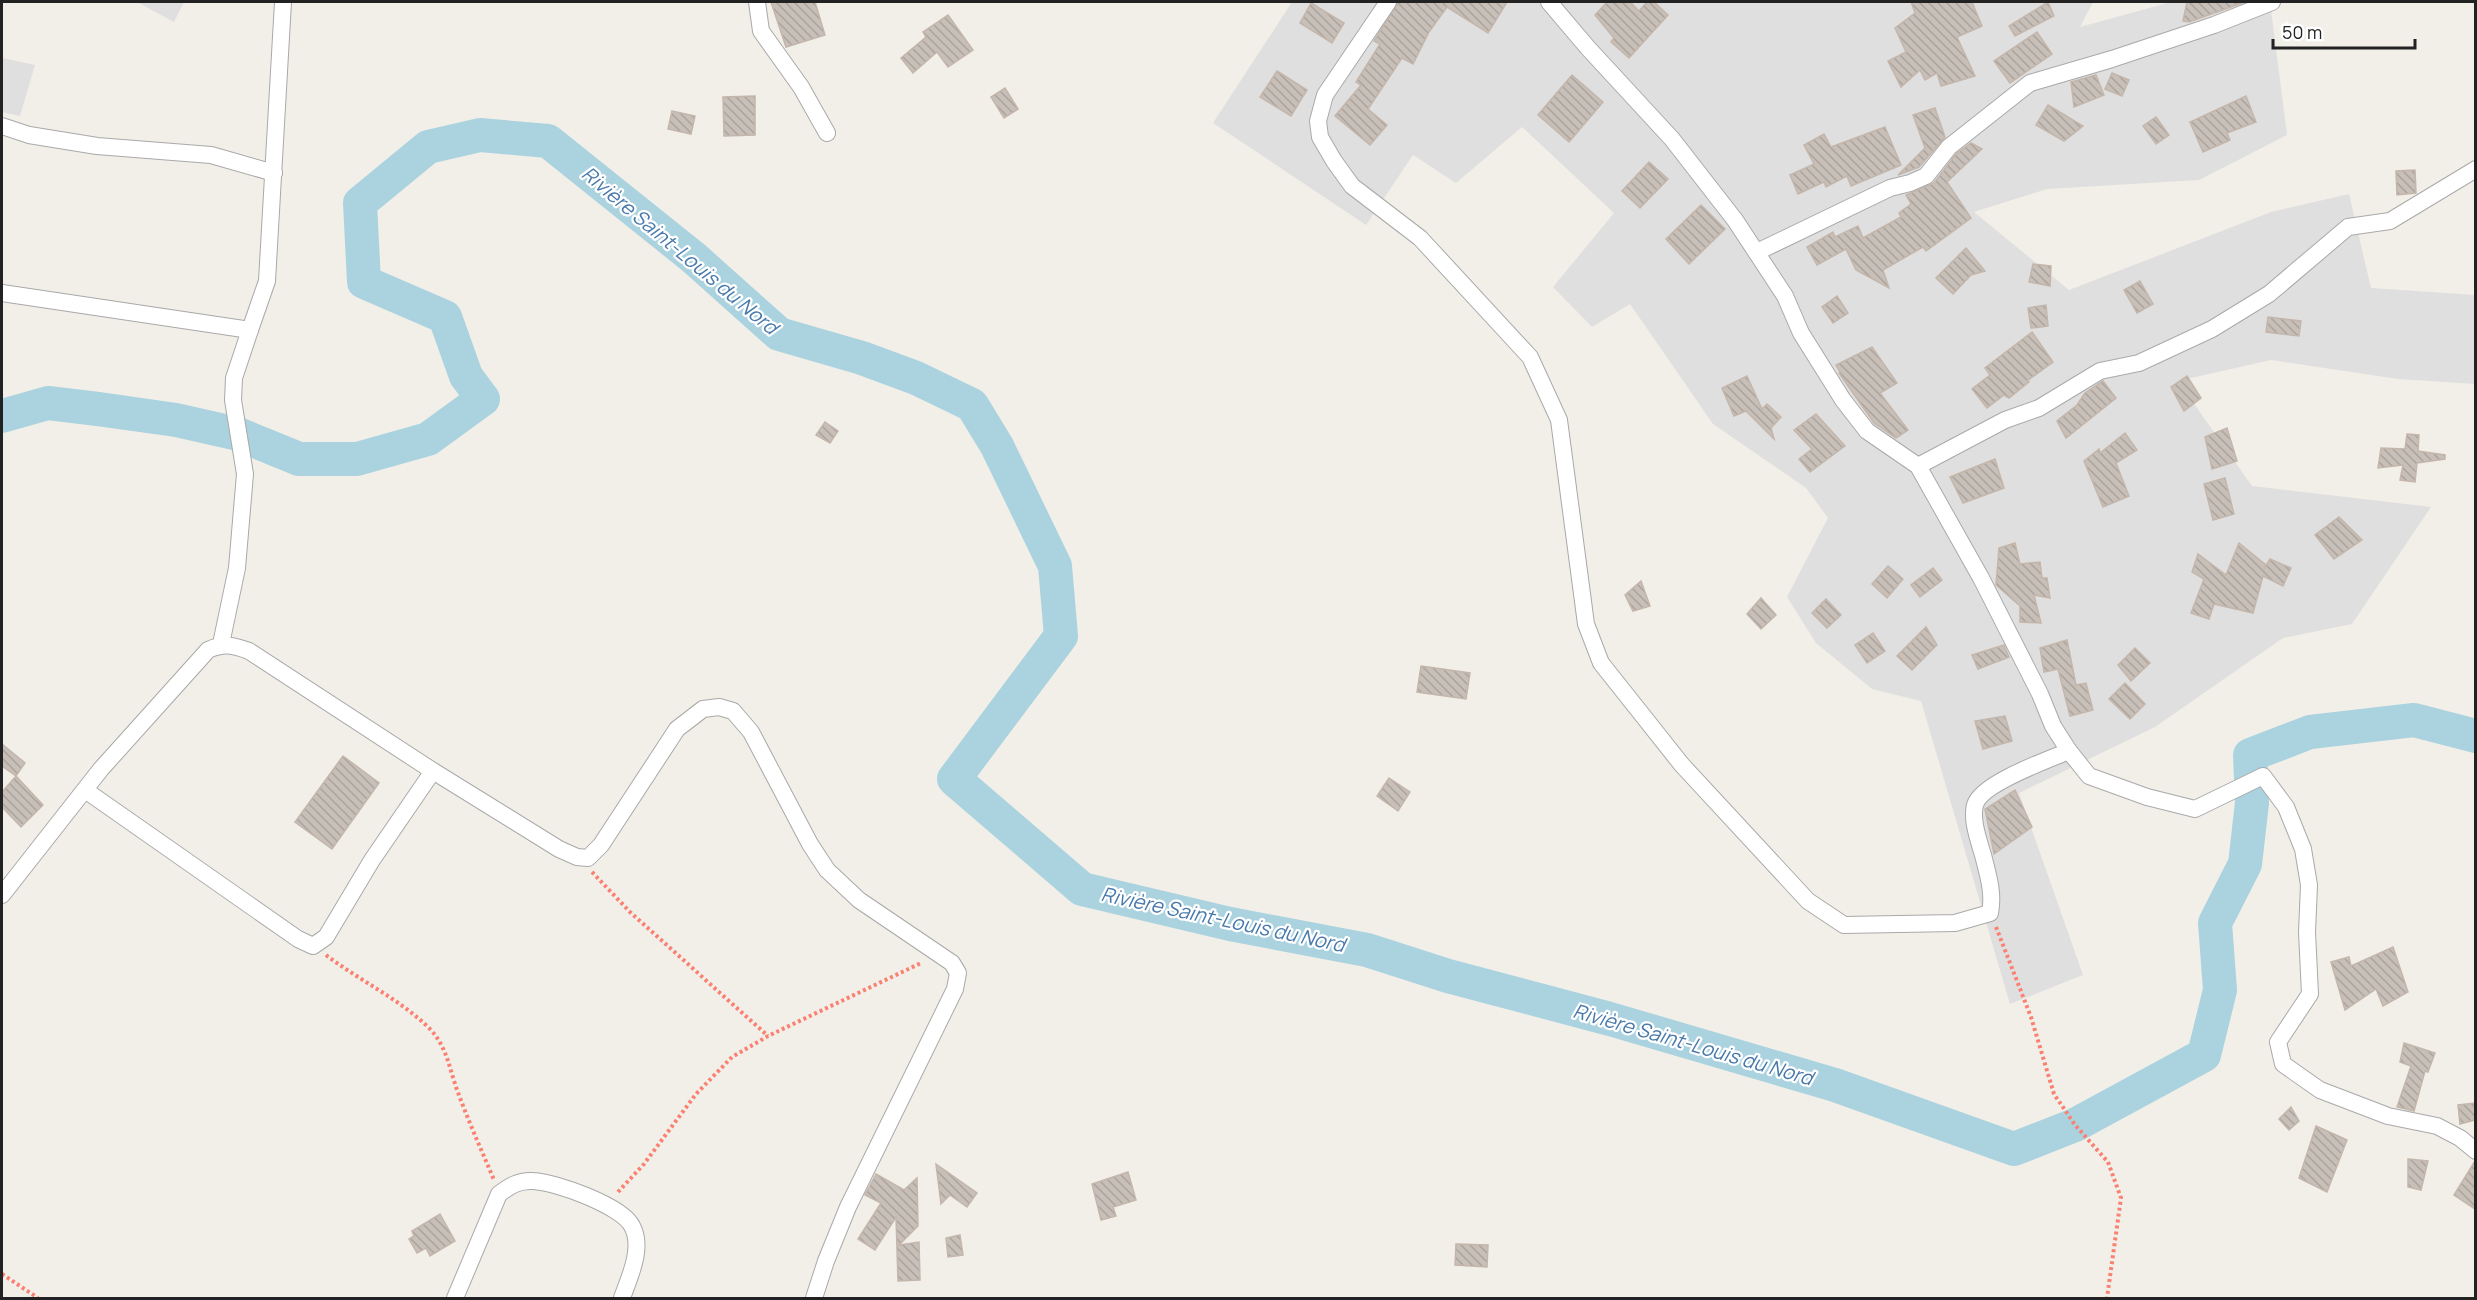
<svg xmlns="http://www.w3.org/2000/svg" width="2477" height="1300" font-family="Manrope,sans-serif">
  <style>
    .residential { fill: #e0dfdf }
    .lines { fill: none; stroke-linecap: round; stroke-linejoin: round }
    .river { stroke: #aad3df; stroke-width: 34 }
    .building { fill: url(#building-back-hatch); stroke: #c4b6ab; stroke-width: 1.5 }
    .street-casing { stroke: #a9a9a9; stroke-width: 18 }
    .path { stroke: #fa8072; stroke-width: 4; stroke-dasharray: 3 3; stroke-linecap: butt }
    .street { stroke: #fff; stroke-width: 16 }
    .labels { text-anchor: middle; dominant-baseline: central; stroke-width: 4.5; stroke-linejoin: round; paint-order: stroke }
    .water-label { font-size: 20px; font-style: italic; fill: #4a7aab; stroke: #fff }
  </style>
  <defs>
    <pattern id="building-back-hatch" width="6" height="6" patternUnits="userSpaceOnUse" patternTransform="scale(1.5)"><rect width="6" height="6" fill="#c7bfb8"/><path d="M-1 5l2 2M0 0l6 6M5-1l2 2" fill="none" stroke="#aba49e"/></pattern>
  </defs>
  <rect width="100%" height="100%" fill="#f2efe9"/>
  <g class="residential">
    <path d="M137,2H184L174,22Z"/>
    <path d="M1292,2H2093L2080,27L2171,2H2270L2287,135L2199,180L2047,189L1974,212L2069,290L2271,212L2349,194L2371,288L2475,295V384L2398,379L2271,360L2178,381L2252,486L2431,507L2352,624L2283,638L2155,727L2019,793L2083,975L2010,1004L1921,701L1872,689L1816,643L1787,597L1828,518L1806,488L1713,424L1630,304L1592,327L1553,287L1614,213L1522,127L1456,183L1413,155L1366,225L1213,123Z"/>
    <path d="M2,58L35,65L20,116L2,112Z"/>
  </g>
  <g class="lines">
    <path class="river" d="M2,416L48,403L98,409L176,420L238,434L299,459H357L428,439L483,399L466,376L445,317L364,282L360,203L428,147L480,135L548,141L694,258L779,334L862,358L916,378L972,405L997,446L1055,566L1061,636L954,779L1082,889L1230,924L1367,950L1448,976L1610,1019L1835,1085L2014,1149L2075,1125L2204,1055L2220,990L2215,923L2245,864L2252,803L2250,755L2310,732L2414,720L2476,736"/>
  </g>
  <g class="building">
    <path d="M771,2H815L825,35L786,47Z"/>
    <path d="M1398,2H1507L1488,33L1447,7L1429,32L1413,64L1402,58L1368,109L1387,125L1370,145L1335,116L1361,85L1356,82L1380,44L1374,41Z"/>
    <path d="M1607,2H1630L1639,11L1647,2H1654L1668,15L1629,58L1611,42L1614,38L1595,15Z"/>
    <path d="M1911,2H1972L1982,26L1957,37L1975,76L1941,86L1937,73L1925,80L1920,70L1901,87L1888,61L1906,52L1895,28L1915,13Z"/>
    <path d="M2048,2L2054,16L2015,36L2009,26Z"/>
    <path d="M2187,2H2245L2189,22L2183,21Z"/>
    <path d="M1311,3L1344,23L1332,43L1300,23Z"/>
    <path d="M948,15L973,50L948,67L937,52L913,73L901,58L926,37L923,32Z"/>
    <path d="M2037,32L2052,54L2010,83L1994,61Z"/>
    <path d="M1277,71L1307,90L1291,116L1260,97Z"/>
    <path d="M2112,73L2129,80L2122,96L2105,89Z"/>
    <path d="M1572,75L1603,102L1569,142L1538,115Z"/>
    <path d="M2096,75L2104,95L2074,107L2071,82Z"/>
    <path d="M1005,88L1018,109L1004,118L991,97Z"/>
    <path d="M755,96V135L724,136L723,97Z"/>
    <path d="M2246,96L2256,122L2227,133L2230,140L2203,152L2190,122Z"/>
    <path d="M2048,105L2083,126L2064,141L2036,125Z"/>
    <path d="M1935,108L1945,137L1919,167L1898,175L1925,148L1913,115Z"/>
    <path d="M672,111L695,116L691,134L668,129Z"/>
    <path d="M2156,117L2169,135L2156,144L2143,126Z"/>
    <path d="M1885,127L1901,165L1851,186L1847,176L1826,187L1824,182L1798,194L1790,175L1814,164L1804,145L1824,134L1831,147Z"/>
    <path d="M1971,143L1982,149L1947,182L1971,218L1926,251L1923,247L1883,270L1889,288L1856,270L1846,249L1817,265L1807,247L1833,232L1835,237L1858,226L1863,238L1901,217L1899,213L1911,204L1906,195L1934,183L1956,154Z"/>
    <path d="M1649,162L1668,179L1640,208L1622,191Z"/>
    <path d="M2415,170L2416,193L2397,195L2396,171Z"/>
    <path d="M1701,205L1725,229L1689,264L1666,239Z"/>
    <path d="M1966,248L1985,271L1971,275L1953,294L1936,278Z"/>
    <path d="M2033,264L2051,266L2050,286L2029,282Z"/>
    <path d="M2140,281L2153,304L2137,313L2124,290Z"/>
    <path d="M1837,296L1848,313L1833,323L1822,307Z"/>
    <path d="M2046,305L2048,326L2031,328L2028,308Z"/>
    <path d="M2268,317L2301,321L2299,336L2266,332Z"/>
    <path d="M2032,332L2053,362L2027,381L2029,382L2009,398L2004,395L1987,408L1972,389L1990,375L1985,368Z"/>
    <path d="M1872,347L1897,383L1880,393L1908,430L1896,438L1874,423L1839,373L1840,372L1836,365Z"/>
    <path d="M1747,376L1762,409L1767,404L1781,417L1771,428L1774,439L1746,411L1734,416L1722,388Z"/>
    <path d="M2187,376L2201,398L2184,411L2171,387Z"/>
    <path d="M2103,381L2116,398L2066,438L2057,421L2077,405L2085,393Z"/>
    <path d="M1816,414L1845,446L1810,472L1799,459L1812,449L1794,430Z"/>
    <path d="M825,422L838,431L830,443L816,435Z"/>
    <path d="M2227,428L2237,461L2212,469L2205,437Z"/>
    <path d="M2125,433L2137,450L2116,463L2129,496L2103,507L2084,461L2099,449L2100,453Z"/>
    <path d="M2407,434L2419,435L2418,451L2445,455V459L2417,463L2415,482L2400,480L2403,465L2378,468L2381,448L2405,449Z"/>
    <path d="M1995,459L2004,488L1963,503L1950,477Z"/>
    <path d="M2225,478L2234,514L2213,520L2204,484Z"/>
    <path d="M2339,517L2362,540L2334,559L2315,535Z"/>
    <path d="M2015,543L2020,564L2040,562L2042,578H2047L2050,598L2034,595L2041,623L2020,622V606L1996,585L1999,548Z"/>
    <path d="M2239,543L2266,565L2264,569L2270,559L2291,568L2283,586L2263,576L2253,613L2214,604L2209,619L2191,613L2204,579L2192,572L2198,554L2226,575Z"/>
    <path d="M1888,566L1903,579L1887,598L1872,584Z"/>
    <path d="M1933,568L1942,580L1920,597L1911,585Z"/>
    <path d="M1641,581L1650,606L1633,611L1625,595Z"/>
    <path d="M1761,598L1776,615L1761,629L1747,614Z"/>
    <path d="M1826,599L1841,615L1827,628L1812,613Z"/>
    <path d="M1926,627L1937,645L1912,670L1897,656Z"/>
    <path d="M1873,633L1885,651L1867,663L1855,645Z"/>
    <path d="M2067,640L2076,685L2086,683L2093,710L2070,716L2058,669L2044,672L2040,648Z"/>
    <path d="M2004,645L2009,657L1978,669L1972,655Z"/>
    <path d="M2135,648L2150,663L2131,681L2118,665Z"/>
    <path d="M1421,666L1470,673L1466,699L1417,692Z"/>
    <path d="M2125,683L2145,704L2130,719L2109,699Z"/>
    <path d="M2005,716L2012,741L1983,749L1975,721Z"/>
    <path d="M2,744L25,763L16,776L2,766Z"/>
    <path d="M343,756L379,783L332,849L295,822Z"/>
    <path d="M16,776L43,805L21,827L2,807V792Z"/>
    <path d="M1389,778L1410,792L1398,811L1377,796Z"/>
    <path d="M2015,790L2032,827L1994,854L1985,809Z"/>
    <path d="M2393,947L2408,992L2383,1006L2376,989L2345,1010L2331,962L2349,957L2351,966Z"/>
    <path d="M2404,1043L2435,1053L2428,1072L2425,1071L2414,1111L2397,1107L2411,1066L2400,1062Z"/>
    <path d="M2475,1103V1120L2460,1124L2458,1105Z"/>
    <path d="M2291,1107L2299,1121L2289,1130L2279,1119Z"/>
    <path d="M2316,1126L2347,1140L2327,1192L2299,1178Z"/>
    <path d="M2408,1159L2428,1161L2421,1190L2408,1187Z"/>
    <path d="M2475,1161V1209L2454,1195Z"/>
    <path d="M936,1164L977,1193L967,1207L950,1195L941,1204Z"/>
    <path d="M1128,1172L1136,1200L1113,1207L1116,1216L1101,1220L1092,1184Z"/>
    <path d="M876,1174L904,1190L917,1178L918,1226L899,1245L919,1242L920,1280L898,1281L896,1217L875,1250L858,1239L881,1203L865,1195Z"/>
    <path d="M440,1214L455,1241L430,1256L426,1248L417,1253L409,1239L414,1236L412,1231Z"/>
    <path d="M960,1235L963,1255L948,1257L946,1238Z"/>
    <path d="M1456,1244L1488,1245L1487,1267L1455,1265Z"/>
  </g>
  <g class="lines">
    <defs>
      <g id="street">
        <path d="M757,2L761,31L801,87L827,133"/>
        <path d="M1388,2L1325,95L1318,121L1320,137L1334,161L1352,186L1420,238L1530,357L1559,420L1586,624L1601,663L1682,765L1808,901L1844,925L1955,923L1990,913C1994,893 1988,875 1983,855C1979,841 1971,820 1975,805C1981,783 2048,760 2069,751"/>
        <path d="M1549,2L1588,48L1672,139L1735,220L1785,296L1801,333L1843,400L1867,431L1918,466L1981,578L2040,694L2053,726L2069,751L2089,776L2147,797L2195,809L2263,776L2286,807L2303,849L2309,885L2307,932L2310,994L2278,1042L2283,1064L2320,1090L2388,1116L2437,1126L2460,1138L2476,1151"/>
        <path d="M2,126L29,135L97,146L211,155L274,173"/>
        <path d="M1757,252L1890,188L1910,183L1926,176L1949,147L2030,83L2112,59L2214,25L2272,2"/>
        <path d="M2,293L250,330L267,281L283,2"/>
        <path d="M1918,466L2005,420L2039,408L2100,371L2139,363L2212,329L2269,294L2348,227L2390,221L2476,169"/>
        <path d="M221,644L237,568L245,474L233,400L234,378L250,330"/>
        <path d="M85,790L298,939L313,946L326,937L372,860L433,771"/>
        <path d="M2,895L101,769L208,650C224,643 233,645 249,651L433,771L559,849L577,857L588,858L601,845L677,729L703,709L719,707L733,711L751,732L810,844L827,870L859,900L952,963L958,973L955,989L848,1207L826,1261L814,1298"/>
        <path d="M455,1298L499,1194C510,1186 519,1180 533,1181C556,1182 622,1206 632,1226C644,1248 629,1278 622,1298"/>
      </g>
    </defs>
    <use href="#street" class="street-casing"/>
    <g class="path">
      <path d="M592,872L630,912L768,1036"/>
      <path d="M1996,927L2031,1017L2054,1094L2075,1125L2108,1162L2121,1198L2107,1298"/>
      <path d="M326,955C360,981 400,999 430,1029C446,1046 449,1066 456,1087C467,1118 481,1149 494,1180"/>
      <path d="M618,1192L644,1164L696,1094L732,1057L768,1036L921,963"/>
      <path d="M2,1274L38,1298"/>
    </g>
    <use href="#street" class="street"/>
  </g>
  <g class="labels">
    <g class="water-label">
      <text transform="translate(680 250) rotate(40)">Rivière Saint-Louis du Nord</text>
      <text transform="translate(1223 919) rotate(12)">Rivière Saint-Louis du Nord</text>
      <text transform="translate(1693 1044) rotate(16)">Rivière Saint-Louis du Nord</text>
    </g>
  </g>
  <rect width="2477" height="1300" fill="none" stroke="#222222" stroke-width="6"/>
  <path d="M2273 39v9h142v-9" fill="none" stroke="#222222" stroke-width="3"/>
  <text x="2282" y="39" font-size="18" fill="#222222" stroke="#ffffff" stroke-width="4.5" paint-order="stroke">50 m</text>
</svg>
